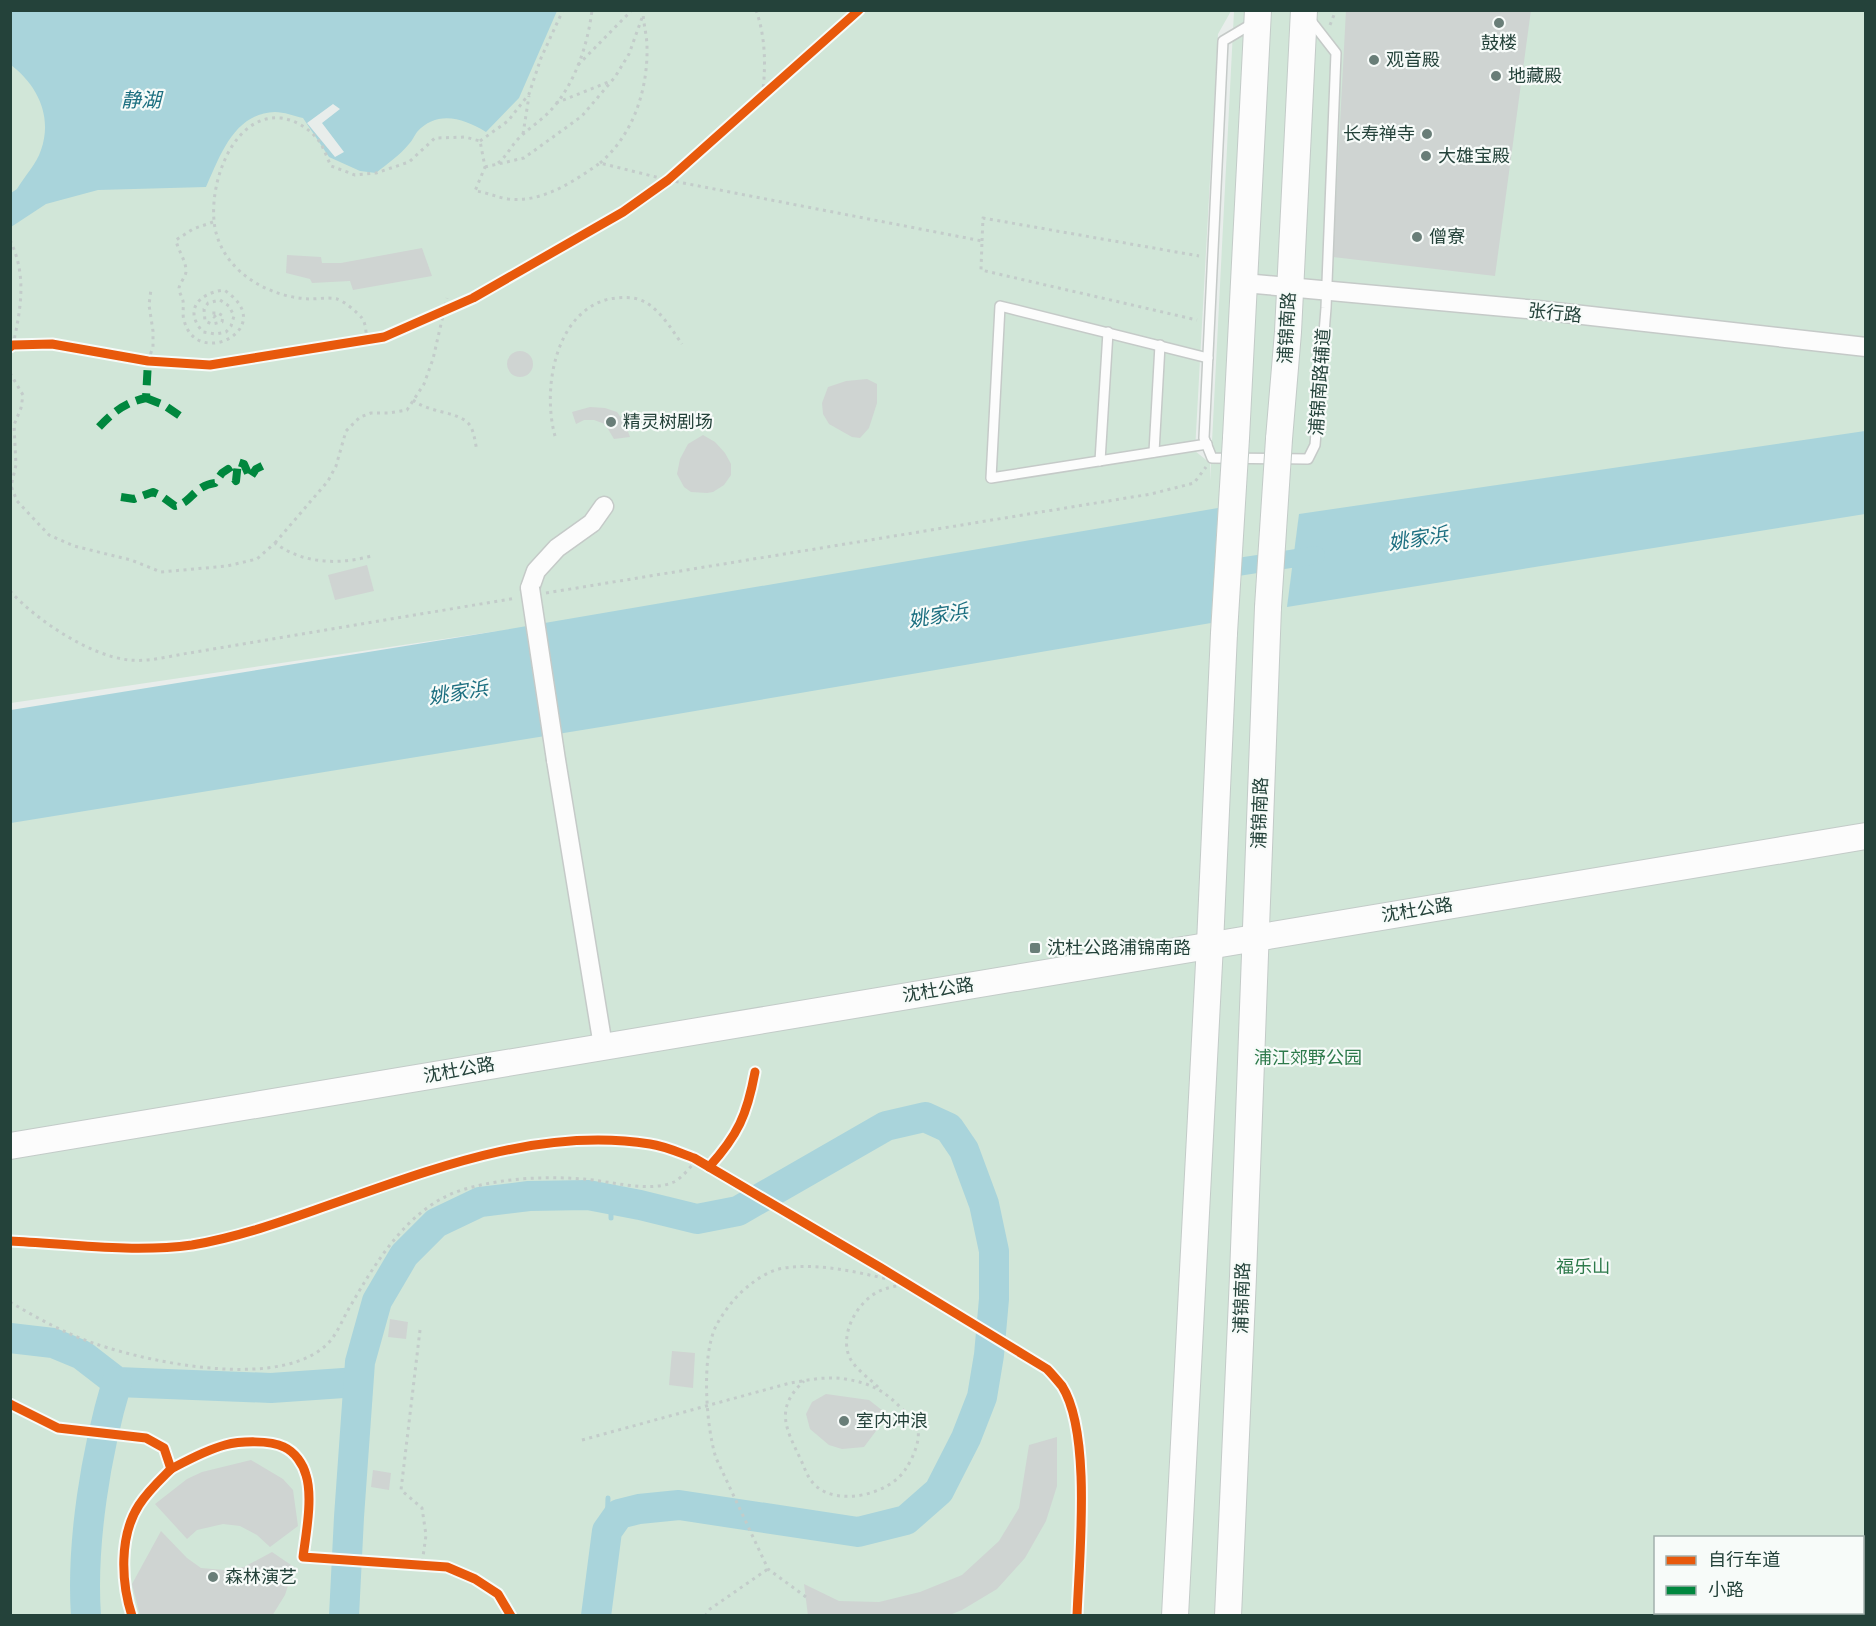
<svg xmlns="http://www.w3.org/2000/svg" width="1876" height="1626" font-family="Karla,'Noto Sans SC',sans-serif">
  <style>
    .green { fill: #d1e6d8; fill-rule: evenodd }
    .water { fill: #a9d4db }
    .pier { fill: #e8edeb }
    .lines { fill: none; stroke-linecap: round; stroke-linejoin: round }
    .stream { stroke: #a9d4db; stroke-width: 5 }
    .canal { stroke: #a9d4db; stroke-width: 18 }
    .river { stroke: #a9d4db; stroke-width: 30 }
    .building { fill: #cfd4d2 }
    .lane-casing { stroke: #c5cac8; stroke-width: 12 }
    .street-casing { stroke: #c5cac8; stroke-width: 21 }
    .secondary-casing { stroke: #c3cbc8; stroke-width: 28 }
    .path { stroke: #c3ccca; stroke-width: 3; stroke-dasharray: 3 4.5; stroke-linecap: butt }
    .lane { stroke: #fcfcfc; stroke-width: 9 }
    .street { stroke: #fcfcfc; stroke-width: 18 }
    .secondary { stroke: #fcfcfc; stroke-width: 26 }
    .street-bridge-casing { stroke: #c5cac8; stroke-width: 21; stroke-linecap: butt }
    .secondary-bridge-casing { stroke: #c3cbc8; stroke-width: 28; stroke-linecap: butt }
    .street-bridge { stroke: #fcfcfc; stroke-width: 18 }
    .secondary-bridge { stroke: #fcfcfc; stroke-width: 26 }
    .quiet { stroke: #00873e; stroke-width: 8; stroke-dasharray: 15 8; stroke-linecap: butt }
    .cycleway-casing { stroke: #f7fbf9; stroke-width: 13 }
    .cycleway { stroke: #e8590c; stroke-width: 9 }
    .poi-dot { fill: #697e78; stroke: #f7fbf9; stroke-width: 2 }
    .labels { text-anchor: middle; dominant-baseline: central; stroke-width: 4.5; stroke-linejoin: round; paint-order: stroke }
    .poi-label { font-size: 18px; fill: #24423a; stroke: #f7fbf9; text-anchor: start }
    .street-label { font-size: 18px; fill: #24423a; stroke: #f7fbf9 }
    .park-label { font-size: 18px; fill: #2d7a4b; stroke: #f7fbf9 }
    .water-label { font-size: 20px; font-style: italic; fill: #1c6f80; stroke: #f7fbf9 }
  </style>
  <rect width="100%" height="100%" fill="#e8edeb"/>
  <path class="green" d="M11,11H1231L1218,34L1195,451L1210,463V481L1234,11H1865V1615L11,1616V721L498,631L11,703ZM1656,1538H1862V1612H1656Z"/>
  <g class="water">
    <path d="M10,11H557L519,98L486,132C463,118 437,110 417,132C414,136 412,141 409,144C400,155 387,164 376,173L360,171L329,157L303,118C294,116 284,112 275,112C234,113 220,156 206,187L98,190L46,204L11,227V193L17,189C24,177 37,163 41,150C53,116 37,85 11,65Z"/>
    <path d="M1865,431V514L1287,607L1299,514Z"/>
    <path d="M1218,508L1211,623L607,726L11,823V710L498,631Z"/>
  </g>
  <path class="pier" d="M333,104L340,109L322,123L344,152L335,157L307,123Z"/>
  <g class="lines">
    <g class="stream">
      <path d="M611,1218V1200"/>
      <path d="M607,1531L608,1498"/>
    </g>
    <path class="canal" d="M1218,570L1316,555"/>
    <g class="river">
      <path d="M10,1338L53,1343L82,1355L117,1382L271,1388L358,1382"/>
      <path d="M86,1616C81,1543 96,1452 117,1382"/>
      <path d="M344,1616L349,1517L360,1362L377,1301L404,1255L436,1223L480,1202L529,1196L588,1195L640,1205L697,1219L738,1211L886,1126L925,1117L949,1128L964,1150L984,1204L994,1251V1299L989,1355L982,1397L966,1438L939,1491L906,1520L858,1532L679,1505L639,1509L619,1514L607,1531L596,1616"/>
    </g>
  </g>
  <g class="building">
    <path d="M1346,10H1531L1495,276L1333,257Z"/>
    <path d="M422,248L432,276L353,290L350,281L312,283L310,279L286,273L287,255L321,257L322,263H341Z"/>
    <circle cx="520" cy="364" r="13"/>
    <path d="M867,379L877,384V403L869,428L860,438L852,437L829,424L823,414L822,403L828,387L846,381Z"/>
    <path d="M590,407L605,408L617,412L625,423L630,437L614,439L605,424L594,420H584L576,424L572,412Z"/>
    <path d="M703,435L715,442L725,453L731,464V475L724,485L713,492L707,493L691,492L684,487L677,474L680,459L688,444Z"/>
    <path d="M367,565L374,591L335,600L328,575Z"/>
    <path d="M390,1319L408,1322L406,1339L388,1337Z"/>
    <path d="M672,1351L695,1353L693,1388L669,1385Z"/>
    <path d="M826,1394L869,1400L883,1411L879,1427L864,1447L842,1449L829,1445L810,1429L806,1414L812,1402Z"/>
    <path d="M1057,1437V1486L1046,1521L1025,1558L997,1589L962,1610L947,1616H808L804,1584L839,1601L879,1602L920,1592L962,1575L999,1541L1019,1508L1029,1445Z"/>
    <path d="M251,1460L283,1479L293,1490L298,1526L270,1547L257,1535L240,1526L223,1524L197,1530L187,1539L155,1504L187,1479L202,1472Z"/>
    <path d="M373,1470L391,1473L389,1490L371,1487Z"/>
    <path d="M161,1531L187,1558L201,1568L224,1570L244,1567L272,1552L294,1567L285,1595L272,1616H140L132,1584Z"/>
  </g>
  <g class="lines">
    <defs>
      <g id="lane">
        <path d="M1255,22L1223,41L1204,438L1212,458L1308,459L1315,445L1326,308L1336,53L1308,17"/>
        <path d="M1207,444L991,478L1000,306L1208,358"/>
        <path d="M1154,452L1160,345"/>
        <path d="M1100,461L1108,332"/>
      </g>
      <g id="street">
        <path d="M1244,283L1538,310L1866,347"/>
        <path d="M530,588L536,571L557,548L592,523L604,506"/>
        <path d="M556,760L603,1046"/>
      </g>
      <g id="secondary">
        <path d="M1236,438L1258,10"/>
        <path d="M1279,439L1288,332L1304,10"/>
        <path d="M10,1146L1866,836"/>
        <path d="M1175,1616L1210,944L1224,633"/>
        <path d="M1228,1616L1243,1276L1268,607"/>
      </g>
    </defs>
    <use href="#lane" class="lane-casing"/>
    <use href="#street" class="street-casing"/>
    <use href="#secondary" class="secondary-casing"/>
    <g class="path">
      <path d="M756,10C766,38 766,69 762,97"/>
      <path d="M1330,25L1336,10"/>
      <path d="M578,65L632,10"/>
      <path d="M556,103L611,81"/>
      <path d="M523,134L529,96"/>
      <path d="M480,141L508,121L529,94L541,58L563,10"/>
      <path d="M498,163C507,156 511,146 519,138C529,128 542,120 551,110C575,84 588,44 592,10"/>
      <path d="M600,163C633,135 648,90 647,47C647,35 643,23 643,10"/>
      <path d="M485,167L524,158L582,116L615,77L629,54L643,15"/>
      <path d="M213,222L193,229L176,240C178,251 186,260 186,271C186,277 180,282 179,288C179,292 182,297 183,301C184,307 182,314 184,320C196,371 281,327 224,290C199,293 183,310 203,332L216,334L226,332L231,326L234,316L229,306L220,300L208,303L204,309L205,321L212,324L222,322L223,316L218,313L214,317L212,313H218"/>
      <path d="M10,240C27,275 21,308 13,345"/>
      <path d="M982,241L983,218L1199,256"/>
      <path d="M367,340C366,334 366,323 362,318C357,312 344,301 337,299C328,297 318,299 309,299C271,297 229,275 217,236C204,196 229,113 281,118C296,120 310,129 319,141C324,148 327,158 331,166L355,175L376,173L409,162L435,138L465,137L480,141L485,167L475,191C486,192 496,197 508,199C542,203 573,182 600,163L668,180L982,241L981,270L1197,320"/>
      <path d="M148,361L153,347V331L149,305L151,289"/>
      <path d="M10,373L23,395L21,408L14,425L16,465L11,486L17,501L49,535L74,546L131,560L161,572L227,566L257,559L275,543C303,564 339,565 371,556"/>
      <path d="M413,400C429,413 456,411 468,423C474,429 475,442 477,451"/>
      <path d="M555,436C542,389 555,312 609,299C621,297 634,296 645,302C661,311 672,330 682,344"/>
      <path d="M275,543L328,481L336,466L346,431L360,417L371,413H389L407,410L424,384L433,359L447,298"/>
      <path d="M10,591C36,620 90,656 129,660C149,662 170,656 189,653L516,598"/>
      <path d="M546,593L1151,494L1194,483L1206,467"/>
      <path d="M10,1302C37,1318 66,1334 96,1344C152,1363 287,1392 331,1340C339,1330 344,1316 351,1305C377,1260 410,1206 462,1190C501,1178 543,1176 584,1179C610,1181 649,1193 674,1182C682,1178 690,1167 697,1160"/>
      <path d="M420,1330L401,1490L422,1508L426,1535L422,1564"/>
      <path d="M878,1387C870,1379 857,1370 851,1360C837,1336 858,1299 882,1290C889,1287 897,1286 905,1284"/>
      <path d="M582,1440L790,1383C808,1380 827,1376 845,1379C871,1383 885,1391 903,1410C907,1413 914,1418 916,1423C923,1437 913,1458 905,1470C888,1495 838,1506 816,1486C807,1478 805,1468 800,1458C785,1427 775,1408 804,1381"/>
      <path d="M806,1597L768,1569L716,1458C706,1427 701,1356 716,1326C724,1311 737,1294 751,1284C760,1277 771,1270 784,1268C824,1262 867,1275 906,1283"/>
      <path d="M705,1616L710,1609L768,1569"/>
    </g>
    <use href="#lane" class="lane"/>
    <use href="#street" class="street"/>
    <use href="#secondary" class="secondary"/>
    <defs>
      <path id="street-bridge" d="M530,588L556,760"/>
      <g id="secondary-bridge">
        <path d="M1268,607L1279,439"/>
        <path d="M1224,633L1236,438"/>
      </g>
    </defs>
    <use href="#street-bridge" class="street-bridge-casing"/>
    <use href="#secondary-bridge" class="secondary-bridge-casing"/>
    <use href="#street-bridge" class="street-bridge"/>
    <use href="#secondary-bridge" class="secondary-bridge"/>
    <g class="quiet">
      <path d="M146,398L164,405L183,418"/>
      <path d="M99,427C113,412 126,402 146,398L148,361"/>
      <path d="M121,497L134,499L153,492L160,495L175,506C192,503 193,486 215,483L222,473L228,469L236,481L238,462L244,464L250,478L256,469L264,465"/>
    </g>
    <defs>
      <g id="cycleway">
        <path d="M10,347L13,345L52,344L148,361L210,365L384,337L473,298L623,212L668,180L859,10"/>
        <path d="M709,1167C738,1135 747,1115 755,1072"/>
        <path d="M10,1241C70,1244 133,1253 192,1245C234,1238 275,1224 315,1210C423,1173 534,1126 650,1144C665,1146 680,1153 694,1158L881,1268L1047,1369C1052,1374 1057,1380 1062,1386C1092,1433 1079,1559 1077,1616"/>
        <path d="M10,1404L58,1428L146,1438L164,1448L171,1469C188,1460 206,1450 225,1445C240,1441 270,1440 284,1447C295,1452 303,1464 306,1475C313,1497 306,1534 303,1557L447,1567L475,1579L498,1594L511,1616"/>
        <path d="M132,1616C121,1582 119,1536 139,1505C148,1491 159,1481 171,1469"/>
      </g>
    </defs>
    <use href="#cycleway" class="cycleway-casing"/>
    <use href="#cycleway" class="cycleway"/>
  </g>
  <g class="poi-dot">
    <circle cx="1499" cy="23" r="6"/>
    <circle cx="1374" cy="60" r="6"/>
    <circle cx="1496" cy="76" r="6"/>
    <circle cx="1427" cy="134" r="6"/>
    <circle cx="1426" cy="156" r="6"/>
    <circle cx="1417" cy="237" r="6"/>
    <circle cx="611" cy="422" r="6"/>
    <rect x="1029" y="942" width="12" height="12" rx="3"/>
    <circle cx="844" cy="1421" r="6"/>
    <circle cx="213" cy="1577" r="6"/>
  </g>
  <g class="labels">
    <g class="poi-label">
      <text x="1499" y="43" text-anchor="middle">鼓楼</text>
      <text x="1386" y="60">观音殿</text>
      <text x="1508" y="76">地藏殿</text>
      <text x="1415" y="134" text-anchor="end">长寿禅寺</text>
      <text x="1438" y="156">大雄宝殿</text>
      <text x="1429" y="237">僧寮</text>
      <text x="623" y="422">精灵树剧场</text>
      <text x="1047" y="948">沈杜公路浦锦南路</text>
      <text x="856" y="1421">室内冲浪</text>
      <text x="225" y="1577">森林演艺</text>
    </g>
    <g class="street-label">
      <text transform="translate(1555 313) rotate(6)">张行路</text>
      <text transform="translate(1287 328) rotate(-87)">浦锦南路</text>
      <text transform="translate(1320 382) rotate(-86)">浦锦南路辅道</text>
      <text transform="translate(1260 813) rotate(-88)">浦锦南路</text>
      <text transform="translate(1417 910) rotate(-9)">沈杜公路</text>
      <text transform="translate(938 990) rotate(-9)">沈杜公路</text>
      <text transform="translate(459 1070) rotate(-10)">沈杜公路</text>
      <text transform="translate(1242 1298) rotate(-88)">浦锦南路</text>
    </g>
    <g class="park-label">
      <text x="1308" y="1058">浦江郊野公园</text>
      <text x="1583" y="1267">福乐山</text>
    </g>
    <g class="water-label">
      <text x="141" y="100">静湖</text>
      <text transform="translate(1418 539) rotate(-9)">姚家浜</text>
      <text transform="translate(938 616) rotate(-9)">姚家浜</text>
      <text transform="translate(458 693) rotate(-9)">姚家浜</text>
    </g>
  </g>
  <rect width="1876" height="1626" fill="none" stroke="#24423a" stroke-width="24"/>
  <rect x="1654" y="1536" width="210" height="78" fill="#f7fbf9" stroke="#a3b1ad" stroke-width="1.5"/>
  <rect x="1666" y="1556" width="30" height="9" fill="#e8590c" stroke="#a3b1ad" stroke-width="1.5"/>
  <text x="1708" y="1566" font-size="18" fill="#24423a">自行车道</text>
  <rect x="1666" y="1586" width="30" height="9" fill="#00873e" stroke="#a3b1ad" stroke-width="1.5"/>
  <text x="1708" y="1596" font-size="18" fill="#24423a">小路</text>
</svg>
